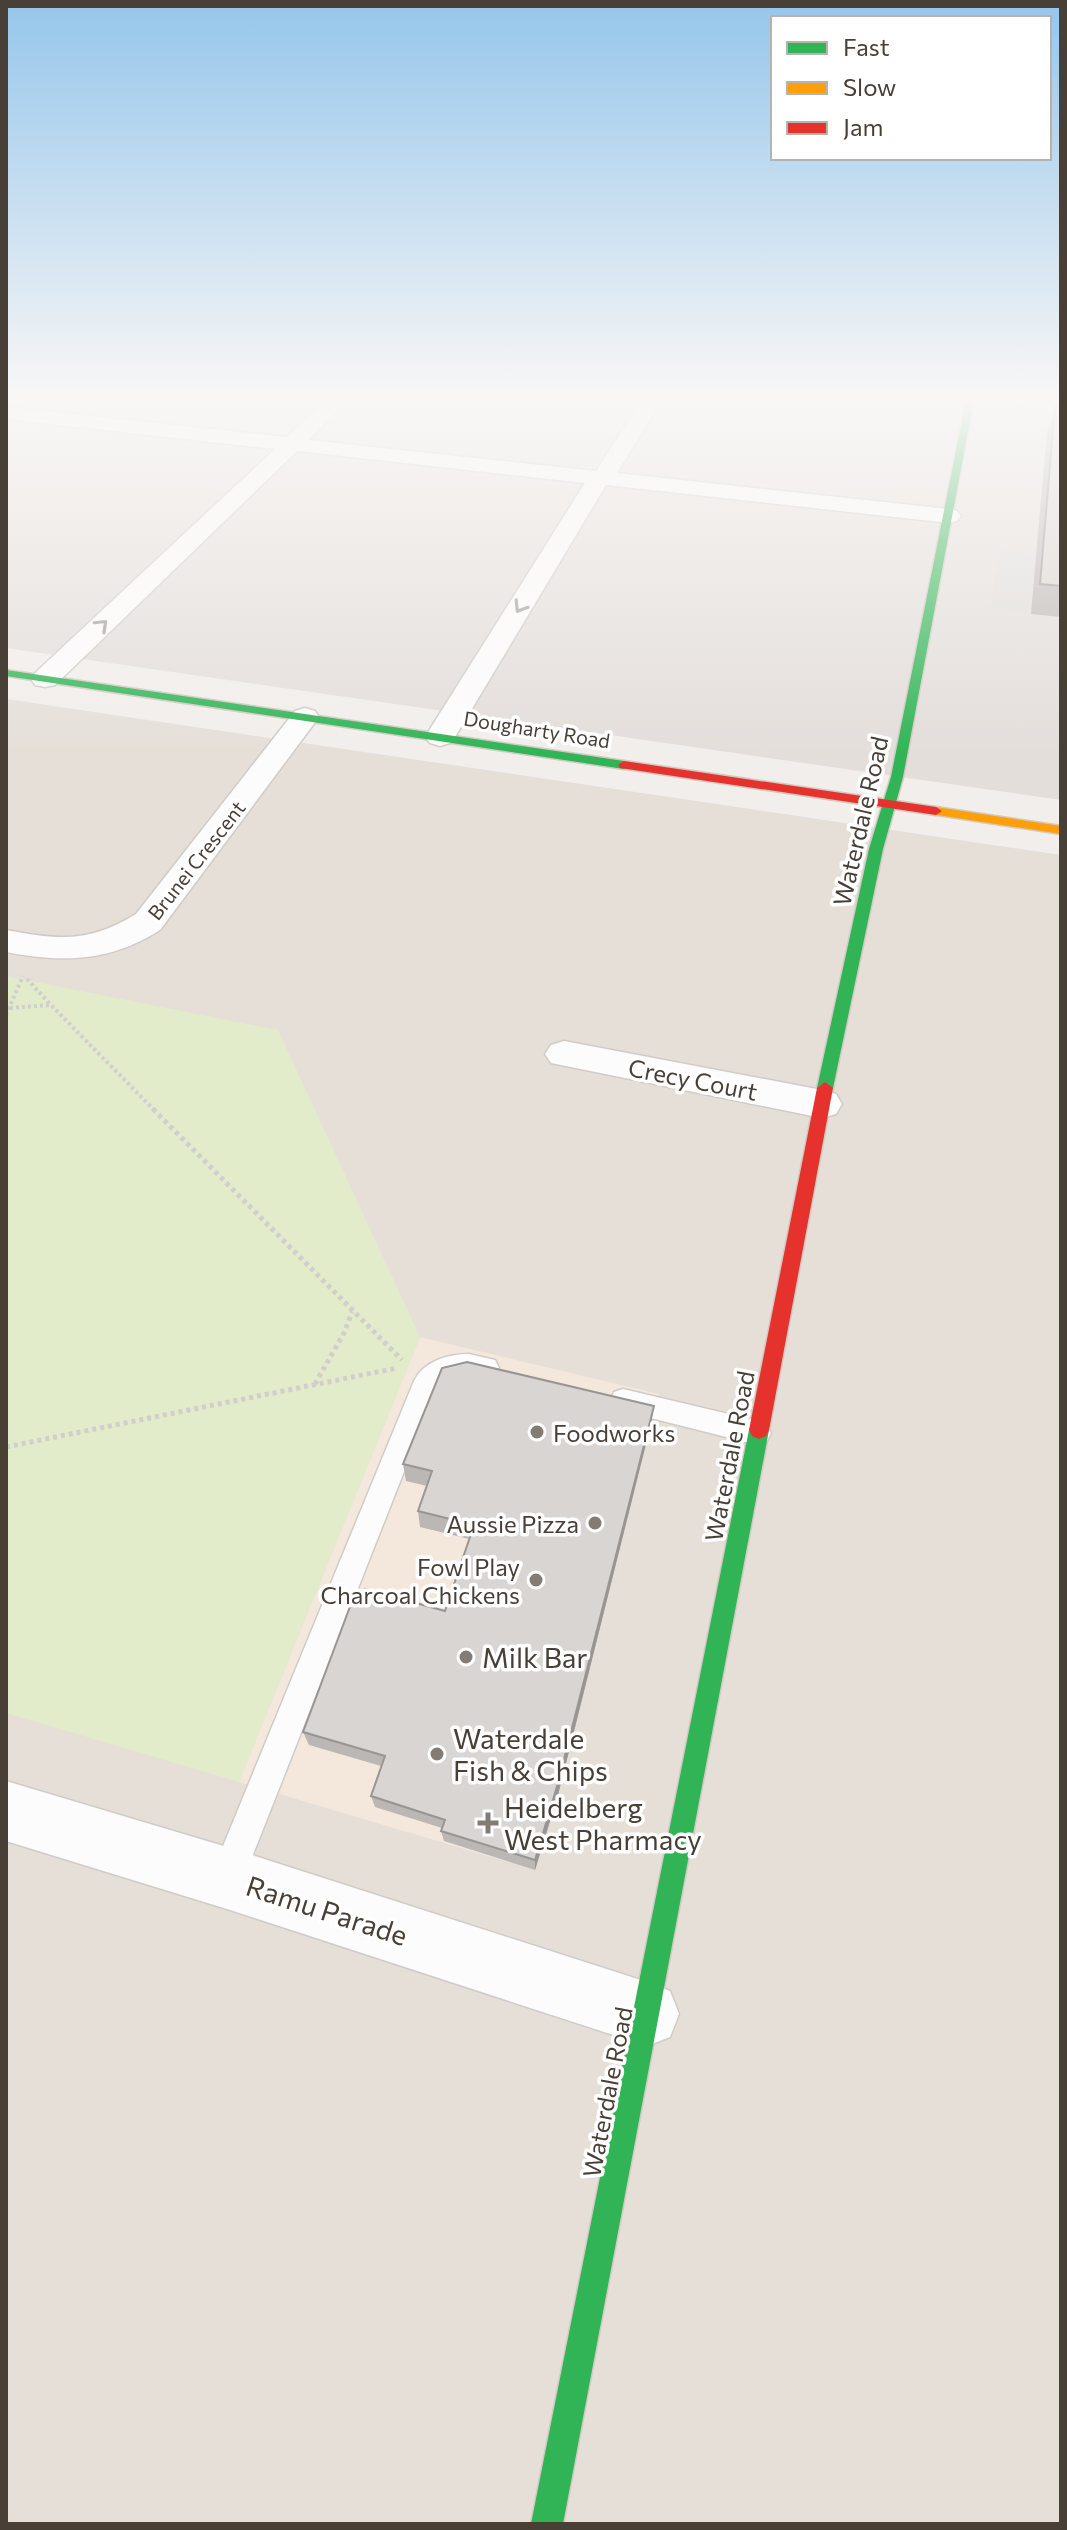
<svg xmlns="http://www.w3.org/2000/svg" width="1067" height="2530" font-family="Commissioner,sans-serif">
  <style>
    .residential { fill: #e5dfd8 }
    .commercial { fill: #f4e8dd }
    .industrial { fill: #e3deda }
    .green { fill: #e2ebca }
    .parking { fill: #e0ddda }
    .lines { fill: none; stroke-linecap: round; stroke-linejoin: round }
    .lane-casing { stroke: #cfccc8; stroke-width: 3 }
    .street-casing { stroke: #cfccc8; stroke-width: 3 }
    .fast-casing { stroke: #d1cac2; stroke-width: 3 }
    .slow-casing { stroke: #d1cac2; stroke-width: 3 }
    .jam-casing { stroke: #d1cac2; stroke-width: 3 }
    .path-far1 { stroke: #d2cecb; stroke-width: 4; stroke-dasharray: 3 3; stroke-linecap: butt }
    .path { stroke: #d2cecb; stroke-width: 5; stroke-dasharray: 4 4; stroke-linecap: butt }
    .lane { fill: #fdfcfc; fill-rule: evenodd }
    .street { fill: #fdfcfc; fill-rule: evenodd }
    .fast { fill: #30b455; fill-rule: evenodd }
    .slow { fill: #ff9f0a; fill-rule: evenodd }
    .jam { fill: #e5322d; fill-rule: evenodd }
    .wall { fill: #bbb7b5 }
    .shaded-wall { fill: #989593 }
    .building { fill: #d9d5d2; stroke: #989593; stroke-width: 2 }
    .oneway { stroke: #a29e99 }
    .poi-dot { fill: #837c75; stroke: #fff; stroke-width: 3 }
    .labels { text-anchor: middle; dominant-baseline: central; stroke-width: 7; stroke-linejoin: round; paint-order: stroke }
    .far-street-label { font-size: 20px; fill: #483f36; stroke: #fff }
    .street-label { font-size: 24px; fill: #483f36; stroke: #fff }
    .poi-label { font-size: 24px; fill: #483f36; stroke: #fff; text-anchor: end }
    .near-poi-label { font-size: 28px; fill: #483f36; stroke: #fff; text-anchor: start }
    .near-street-label { font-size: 28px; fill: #483f36; stroke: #fff }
  </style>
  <rect width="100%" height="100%" fill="#f1eeeb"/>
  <path class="residential" d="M6,699L1061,855V2524H6Z"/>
  <path class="commercial" d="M420,1337L659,1394L535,1870L239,1782Z"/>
  <path class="industrial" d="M6,400H1061V800L6,648Z"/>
  <path class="green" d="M6,976L278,1030L420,1337L239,1782L6,1713Z"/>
  <path class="parking" d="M1038,513L1061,516L1038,554L1031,614L990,608L1000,550L1035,554Z"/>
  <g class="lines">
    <defs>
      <g id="lane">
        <path d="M469,1354L495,1360L499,1368L495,1376C472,1384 460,1367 437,1388L239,1890L227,1895L215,1890L210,1878L414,1381C424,1361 448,1354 469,1354Z"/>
        <path d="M623,1389L758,1421L767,1425L771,1433L767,1441L758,1445L623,1411L614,1408L610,1400L614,1392Z"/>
      </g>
      <g id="street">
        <path d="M327,400H348L308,440L596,471L642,400H662L617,473L949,509L957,511L961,516L957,521L949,523L606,485L455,737L450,743L440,746L430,743L425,737L585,483L297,451L55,685L45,687L35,685L31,679L35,673L275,449L6,419V407L287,437Z"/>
        <path d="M1005,400H1061V410L1015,406Z"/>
        <path d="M305,708L315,711L319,717L160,930C110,962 63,963 6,952V930C58,940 89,943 136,914L295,711Z"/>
        <path d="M564,1041L822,1090L836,1094L842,1104L836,1114L822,1118L551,1063L545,1054L551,1045Z"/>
        <path d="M6,1781L227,1847L647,1982L670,1991L679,2014L670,2037L647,2046L227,1909L6,1841Z"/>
      </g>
      <g id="fast">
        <path d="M966,400H974L903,777L883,849L833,1088L825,1094L817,1088L869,849L891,777Z"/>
        <path d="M6,670L624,761L630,765L624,769L6,676Z"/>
        <path d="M759,1421L766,1424L769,1430L563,2524H531L749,1430L752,1424Z"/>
      </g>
      <path id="slow" d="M936,807L1061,826V834L931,814L930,811Z"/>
      <g id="jam">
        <path d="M624,761L936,807L942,811L936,815L620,768L618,765Z"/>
        <path d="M825,1082L833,1088L769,1430L766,1436L759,1439L752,1436L749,1430L817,1088Z"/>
      </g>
    </defs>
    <use href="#lane" class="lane-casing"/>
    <use href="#street" class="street-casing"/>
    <use href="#fast" class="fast-casing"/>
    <use href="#slow" class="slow-casing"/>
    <use href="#jam" class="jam-casing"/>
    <g class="path-far1">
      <path d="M27,979L51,1005"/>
      <path d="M10,1008L51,1005L155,1111"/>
      <path d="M6,1015L23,976"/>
    </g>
    <g class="path">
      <path d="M153,1109L402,1360"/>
      <path d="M315,1384L344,1333L352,1312"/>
      <path d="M6,1447L397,1368"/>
    </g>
    <use href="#lane" class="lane"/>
    <use href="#street" class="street"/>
    <use href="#fast" class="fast"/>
    <use href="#slow" class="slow"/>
    <use href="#jam" class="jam"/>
  </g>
  <g class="wall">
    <path d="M1055,406H1061V617L1031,614L1047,432Z"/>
    <path d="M651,1424L558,1795L535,1870L444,1841L441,1831L442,1828L375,1807L371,1796L381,1766L309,1745L303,1732L445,1611L469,1539L420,1527L418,1511L427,1486L406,1481L403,1464Z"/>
  </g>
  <path class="shaded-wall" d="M654,1406L651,1424L558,1795L535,1870V1860Z"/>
  <g class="building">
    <path d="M1055,406H1061V586L1040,584Z"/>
    <path d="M467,1362L654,1406L558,1783L535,1860L441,1831L445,1820L371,1796L385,1756L303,1732L354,1596L361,1598L365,1589L445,1611L474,1525L418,1511L432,1471L403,1464L442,1368Z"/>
  </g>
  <defs><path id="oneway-chevron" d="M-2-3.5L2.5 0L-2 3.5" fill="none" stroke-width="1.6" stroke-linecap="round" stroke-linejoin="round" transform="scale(2)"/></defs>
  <g class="oneway">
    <use href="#oneway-chevron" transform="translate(520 607) rotate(122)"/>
    <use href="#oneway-chevron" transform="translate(102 625) rotate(-44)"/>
  </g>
  <linearGradient id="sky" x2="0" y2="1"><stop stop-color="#95c6eb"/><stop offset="0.53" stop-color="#f9f7f6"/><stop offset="1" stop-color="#f9f7f6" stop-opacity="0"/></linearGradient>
  <rect width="1067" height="754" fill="url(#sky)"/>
  <g class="poi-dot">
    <circle cx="537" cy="1432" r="8"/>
    <circle cx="595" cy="1523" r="8"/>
    <circle cx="536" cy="1580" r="8"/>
    <circle cx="466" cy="1657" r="8"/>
    <circle cx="437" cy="1754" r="8"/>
    <path d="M484 1811h8v8h8v8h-8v8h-8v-8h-8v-8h8z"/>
  </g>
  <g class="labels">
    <g class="far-street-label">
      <text transform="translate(537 729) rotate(9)">Dougharty Road</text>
      <text transform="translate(196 860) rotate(-52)">Brunei Crescent</text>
    </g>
    <g class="street-label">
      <text transform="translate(860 821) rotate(-77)">Waterdale Road</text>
      <text transform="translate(693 1079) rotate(11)">Crecy Court</text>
      <text transform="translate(729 1456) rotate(-79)">Waterdale Road</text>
      <text transform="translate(607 2092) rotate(-79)">Waterdale Road</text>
    </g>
    <g class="poi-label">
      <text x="553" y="1432" text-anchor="start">Foodworks</text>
      <text x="579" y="1523">Aussie Pizza</text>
      <text x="520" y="1566">Fowl Play<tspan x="520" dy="28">Charcoal Chickens</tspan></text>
    </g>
    <g class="near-poi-label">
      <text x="482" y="1657">Milk Bar</text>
      <text x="453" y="1738">Waterdale<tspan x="453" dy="32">Fish &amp; Chips</tspan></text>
      <text x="504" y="1807">Heidelberg<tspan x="504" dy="32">West Pharmacy</tspan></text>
    </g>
    <g class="near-street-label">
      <text transform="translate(327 1910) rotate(18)">Ramu Parade</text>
    </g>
  </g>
  <rect width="1067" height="2530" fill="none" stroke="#483f36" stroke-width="16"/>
  <rect x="771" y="16" width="280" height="144" fill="#ffffff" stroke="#b6b2af" stroke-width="2"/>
  <rect x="787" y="42" width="40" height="12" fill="#30b455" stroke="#b6b2af" stroke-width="2"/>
  <text x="843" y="56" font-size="24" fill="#483f36">Fast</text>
  <rect x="787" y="82" width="40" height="12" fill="#ff9f0a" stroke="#b6b2af" stroke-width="2"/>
  <text x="843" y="96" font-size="24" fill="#483f36">Slow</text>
  <rect x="787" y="122" width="40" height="12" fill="#e5322d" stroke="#b6b2af" stroke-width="2"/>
  <text x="843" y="136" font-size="24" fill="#483f36">Jam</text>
</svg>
